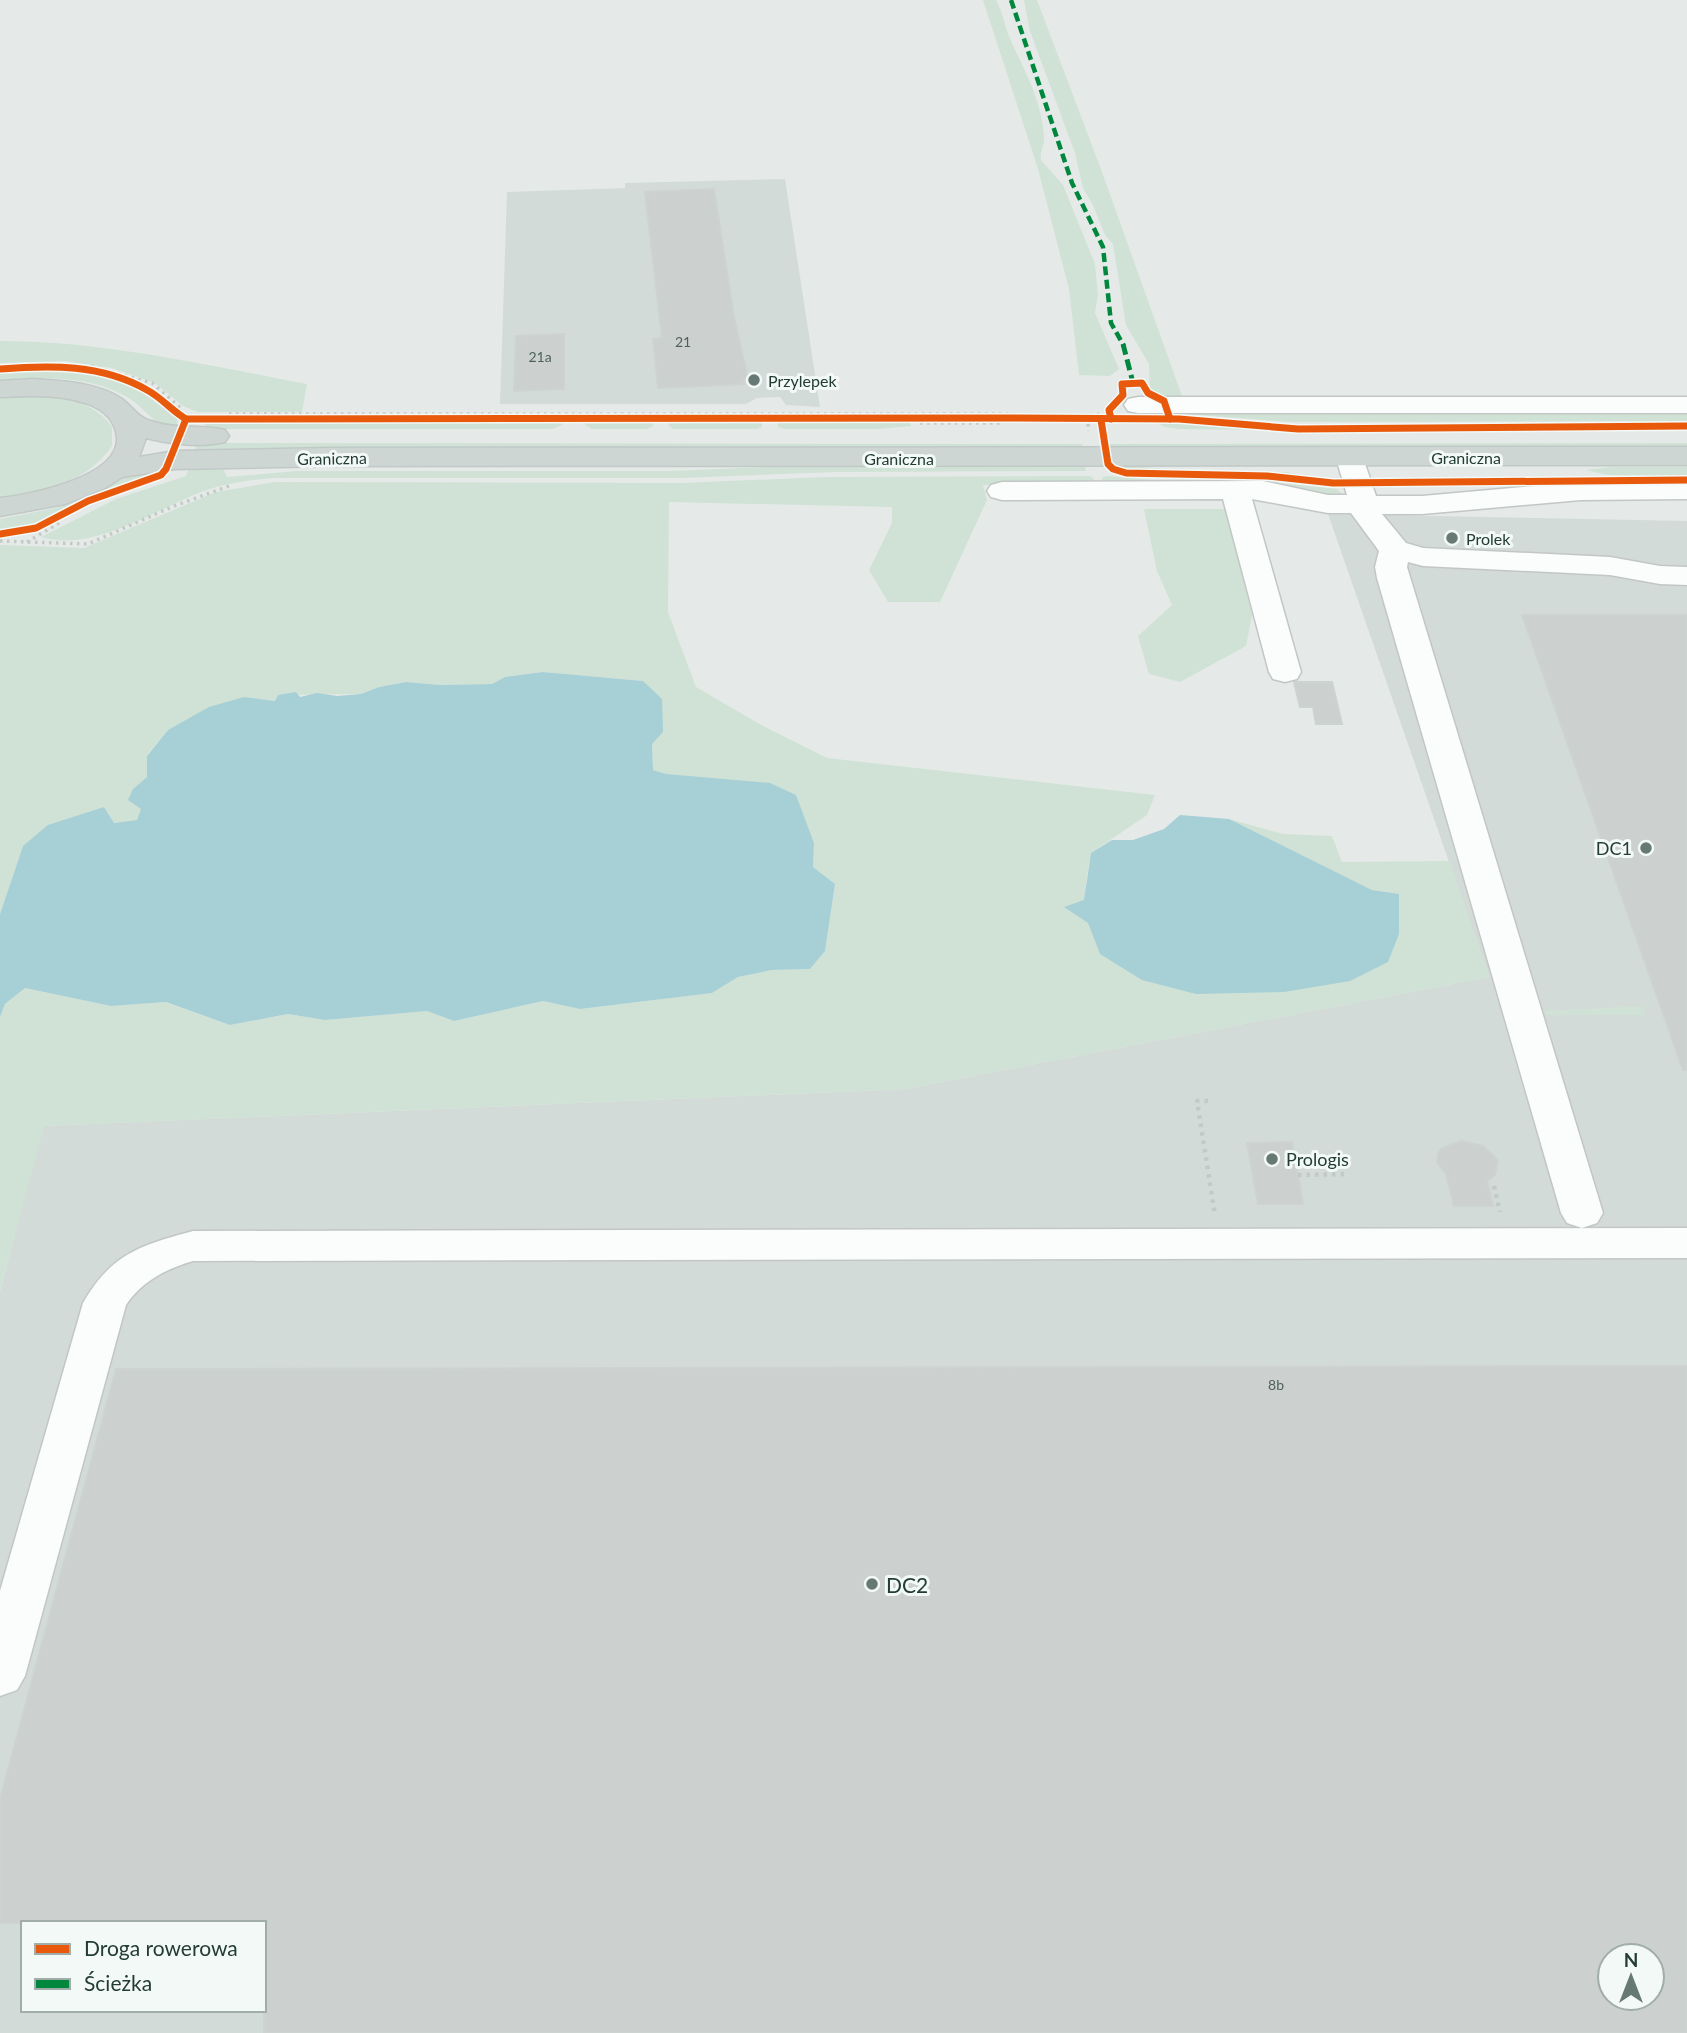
<svg xmlns="http://www.w3.org/2000/svg" width="1687" height="2033" font-family="Lato,sans-serif">
  <style>
    .built { fill: #d3dbd8; fill-rule: evenodd }
    .green { fill: #cfe2d5 }
    .water { fill: #a7cfd6 }
    .building { fill: #ccd1cf; stroke: #cdd3d1; stroke-width: 2; fill-rule: evenodd }
    .lines { fill: none; stroke-linecap: round; stroke-linejoin: round }
    .minor-casing { stroke: #c2c7c5; stroke-width: 3 }
    .major-casing { stroke: #c1c9c7; stroke-width: 3 }
    .path-far1 { stroke: #c2cac6; stroke-width: 3.5; stroke-dasharray: 2.5 4.5; stroke-linecap: butt }
    .path { stroke: #c2cac6; stroke-width: 4.5; stroke-dasharray: 3.5 5; stroke-linecap: butt }
    .minor { fill: #fbfcfc; fill-rule: evenodd }
    .major { fill: #ced6d4; fill-rule: evenodd }
    .quiet-far1 { stroke: #00873e; stroke-width: 4.5; stroke-dasharray: 9 4.5; stroke-linecap: butt }
    .quiet { stroke: #00873e; stroke-width: 5; stroke-dasharray: 11 5; stroke-linecap: butt }
    .cycleway-casing { stroke: #f3f9f6; stroke-width: 10 }
    .cycleway { stroke: #e8590c; stroke-width: 7 }
    .poi-dot { fill: #677974; stroke: #f3f9f6; stroke-width: 2.5 }
    .labels { text-anchor: middle; dominant-baseline: central; stroke-width: 6; stroke-linejoin: round; paint-order: stroke }
    .number-label { font-size: 14px; fill: #4e625d }
    .far-poi-label { font-size: 16px; fill: #233c36; stroke: #f3f9f6; text-anchor: start }
    .far-street-label { font-size: 16px; fill: #233c36; stroke: #f3f9f6 }
    .poi-label { font-size: 18px; fill: #233c36; stroke: #f3f9f6; text-anchor: end }
    .near-poi-label { font-size: 21px; fill: #233c36; stroke: #f3f9f6; text-anchor: start }
  </style>
  <rect width="100%" height="100%" fill="#e5eae8"/>
  <g class="built">
    <path d="M785,179L820,407L786,405L780,397L757,398L746,404H500L507,192L625,188V183Z"/>
    <path d="M1328,514L1687,521V2033H0V1291L43,1126L905,1089L1489,977ZM23,1923H264V2010H23ZM1610,1956H1652V1998H1610Z"/>
  </g>
  <g class="green">
    <path d="M983,0H996C1003,13 1005,28 1011,41C1025,72 1043,103 1044,139C1044,146 1040,152 1041,160L1063,185L1095,264L1098,295L1095,313L1119,369L1110,376L1079,375L1069,289L1038,169Z"/>
    <path d="M1024,0H1037L1102,172L1183,399L1169,400L1150,390L1149,364L1126,325L1113,244L1105,235L1093,205L1083,188L1075,153L1030,31Z"/>
    <path d="M0,341C104,341 205,365 307,384L302,412H198L183,406L155,383L112,368L64,361L0,363Z"/>
    <path d="M33,369C74,371 118,373 153,398C162,405 169,413 178,420L176,428C147,422 149,410 127,397C90,375 41,377 0,380V371Z"/>
    <path d="M29,395C60,397 94,400 112,427V446C86,484 42,491 0,499V397Z"/>
    <path d="M1176,408L1687,413V421L1291,422L1185,414Z"/>
    <path d="M212,415H564L207,417Z"/>
    <path d="M910,420L911,426L878,429H784L778,427V422Z"/>
    <path d="M206,421L535,422H563L562,425L553,429H203Z"/>
    <path d="M1154,421L1284,430L1178,429L1165,427Z"/>
    <path d="M585,422H653V426L647,429H592L585,425Z"/>
    <path d="M669,422H762V427L757,429H673L669,426Z"/>
    <path d="M197,443L1082,444L1083,450L195,449Z"/>
    <path d="M1687,443V449L1111,450L1110,444Z"/>
    <path d="M817,465H1085L1086,471L835,472L681,478H273C250,480 226,483 204,491C155,509 94,553 41,537L116,499L186,476L190,466H222L227,477L297,471H669Z"/>
    <path d="M1118,465L1200,472H1287L1319,479C1253,472 1187,473 1121,468Z"/>
    <path d="M1612,467H1687V477L1608,475L1586,470Z"/>
    <path d="M159,471L86,499L26,529L0,532V519L56,508L94,494L127,476Z"/>
    <path d="M1090,476L1094,479L1095,485H983L987,500L940,602H888L869,570L892,523V507L669,502L668,612L696,687L763,726L827,758L1155,795L1147,815L1091,853C1082,898 1084,911 1100,954L1398,894L1372,890L1229,819L1283,834L1332,836L1342,862L1449,861L1489,977L905,1089L44,1126L0,1290V1017L5,1004L25,988L111,1006L165,1002L230,1025L288,1014L325,1020L427,1011L454,1021L543,1001L580,1009L712,993L738,977L772,970L810,969L825,951L835,884L813,867L814,843L795,795L713,779L666,774L653,770L652,743L643,681L543,672L505,677L492,684L440,685L406,682L379,687L361,694L278,695L276,701L244,697L185,721L168,730L147,755V777L133,789L142,809L137,820L114,823L104,807L23,846L0,914V545L84,548L216,492L275,482L681,483L825,477Z"/>
    <path d="M1106,476L1189,483H1279L1337,489L1345,497L1103,485L1102,478Z"/>
    <path d="M1144,509H1226L1252,615L1246,646L1180,682L1149,674L1138,636L1172,605L1157,571Z"/>
    <path d="M1641,1006L1645,1015H1546L1545,1011Z"/>
  </g>
  <g class="water">
    <path d="M543,672L643,681L662,699L663,732L652,744L653,770L666,774L770,783L796,795L814,843L813,867L835,884L825,951L810,969L772,970L738,977L712,993L580,1009L543,1001L454,1021L427,1011L325,1020L288,1014L230,1025L166,1002L111,1006L25,988L5,1004L0,1017V914L23,846L48,825L104,807L114,823L137,820L141,809L128,800L133,789L147,777V756L168,730L209,707L244,697L275,701L278,695L296,692L300,697L317,693L337,696L361,694L379,687L406,682L440,685L492,684L505,677Z"/>
    <path d="M1180,815L1229,819L1372,890L1399,894V934L1388,962L1350,981L1284,992L1196,994L1142,980L1100,954L1088,923L1064,907L1084,900L1091,853L1112,840H1133L1164,829Z"/>
  </g>
  <g class="building">
    <path d="M714,189L734,317L748,379H743L744,384L658,388L653,339L662,338L645,192Z"/>
    <path d="M564,334V389L514,391L516,336Z"/>
    <path d="M1522,615H1687V1070H1683Z"/>
    <path d="M1294,682H1332L1342,724H1316L1313,707H1300Z"/>
    <path d="M1461,1141L1483,1146L1498,1160L1495,1175L1487,1181L1493,1206H1454L1446,1174L1437,1162L1438,1154L1442,1148Z"/>
    <path d="M1292,1142L1303,1204H1258L1247,1143Z"/>
    <path d="M1687,1366V2033H264V1923H0V1799L116,1369ZM1610,1956H1652V1998H1610Z"/>
  </g>
  <g class="lines">
    <defs>
      <g id="minor">
        <path d="M1138,397H1687V413H1138L1128,411L1124,405L1128,399Z"/>
        <path d="M1351,449L1361,452L1376,496H1422L1581,482L1687,481V499L1581,500L1422,514H1382L1406,543L1423,548L1610,557L1660,566L1687,567V585L1660,584L1610,575L1423,566L1408,562L1407,567L1603,1213L1597,1223L1582,1228L1567,1223L1561,1213L1377,578L1375,567L1379,551L1351,513H1328L1252,499L1301,672L1297,679L1285,682L1273,679L1269,672L1223,499L1002,500L991,497L987,491L991,485L1002,482L1263,481L1328,495H1347L1336,458L1341,452Z"/>
        <path d="M1687,1228V1258L193,1261C166,1269 142,1281 126,1305L25,1676L17,1690L0,1696V1591L83,1303C111,1254 141,1245 193,1231Z"/>
      </g>
      <path id="major" d="M33,379C61,381 98,382 122,399C133,407 137,417 151,421C175,430 201,424 225,430L229,436L225,442C200,448 171,444 146,438L139,457L175,451L330,448L1687,447V465L330,466L175,469L122,477L105,488L65,504L0,516V498C29,495 128,476 116,432C112,415 97,406 81,402C56,394 26,396 0,397V381Z"/>
    </defs>
    <use href="#minor" class="minor-casing"/>
    <use href="#major" class="major-casing"/>
    <g class="path-far1">
      <path d="M91,366L152,383L182,409"/>
      <path d="M229,414H1000L1071,417L1102,414"/>
      <path d="M1087,417L1089,431"/>
      <path d="M916,420V423H1001V420"/>
      <path d="M0,541L88,544L174,506L229,486"/>
      <path d="M27,542L59,523"/>
    </g>
    <g class="path">
      <path d="M1208,1101H1197L1215,1215"/>
      <path d="M1298,1175L1347,1174"/>
      <path d="M1494,1186L1500,1212"/>
    </g>
    <use href="#minor" class="minor"/>
    <use href="#major" class="major"/>
    <path class="quiet-far1" d="M1011,0L1072,183L1103,247L1111,323L1124,346"/>
    <path class="quiet" d="M1123,344L1132,379"/>
    <defs>
      <g id="cycleway">
        <path d="M0,369C50,365 102,364 147,390C162,398 172,411 186,419L1007,418L1179,419L1298,429L1687,426"/>
        <path d="M1111,419L1109,410L1123,395L1122,384L1142,383L1148,393L1164,401L1170,419"/>
        <path d="M1101,420L1108,464L1113,469L1126,473L1267,476L1333,483L1687,480"/>
        <path d="M0,534L36,528L88,501L161,475L166,469L186,419"/>
      </g>
    </defs>
    <use href="#cycleway" class="cycleway-casing"/>
    <use href="#cycleway" class="cycleway"/>
  </g>
  <g class="poi-dot">
    <circle cx="754" cy="380" r="7"/>
    <circle cx="1452" cy="538" r="7"/>
    <circle cx="1646" cy="848" r="7"/>
    <circle cx="1272" cy="1159" r="7"/>
    <circle cx="872" cy="1584" r="7"/>
  </g>
  <g class="labels">
    <g class="number-label">
      <text x="683" y="341">21</text>
      <text x="540" y="356">21a</text>
      <text x="1276" y="1384">8b</text>
    </g>
    <g class="far-poi-label">
      <text x="768" y="380">Przylepek</text>
      <text x="1466" y="538">Prolek</text>
    </g>
    <g class="far-street-label">
      <text x="1466" y="457">Graniczna</text>
      <text transform="translate(332 458) rotate(-1)">Graniczna</text>
      <text x="899" y="458">Graniczna</text>
    </g>
    <g class="poi-label">
      <text x="1632" y="848">DC1</text>
      <text x="1286" y="1159" text-anchor="start">Prologis</text>
    </g>
    <g class="near-poi-label">
      <text x="886" y="1584">DC2</text>
    </g>
  </g>
  <rect x="21" y="1921" width="245" height="91" fill="#f3f9f6" stroke="#a0ada9" stroke-width="2"/>
  <rect x="35" y="1944" width="35" height="10" fill="#e8590c" stroke="#a0ada9" stroke-width="2"/>
  <text x="84" y="1956" font-size="21" fill="#233c36">Droga rowerowa</text>
  <rect x="35" y="1979" width="35" height="10" fill="#00873e" stroke="#a0ada9" stroke-width="2"/>
  <text x="84" y="1991" font-size="21" fill="#233c36">Ścieżka</text>
  <g transform="translate(1631 1977)"><circle r="33" fill="#f3f9f6" stroke="#a0ada9" stroke-width="2"/>
  <path d="M0-5L12 26L0 18L-12 26Z" fill="#677974"/>
  <text y="-10" font-size="19" font-weight="bold" text-anchor="middle" fill="#233c36">N</text>
  </g>
</svg>
